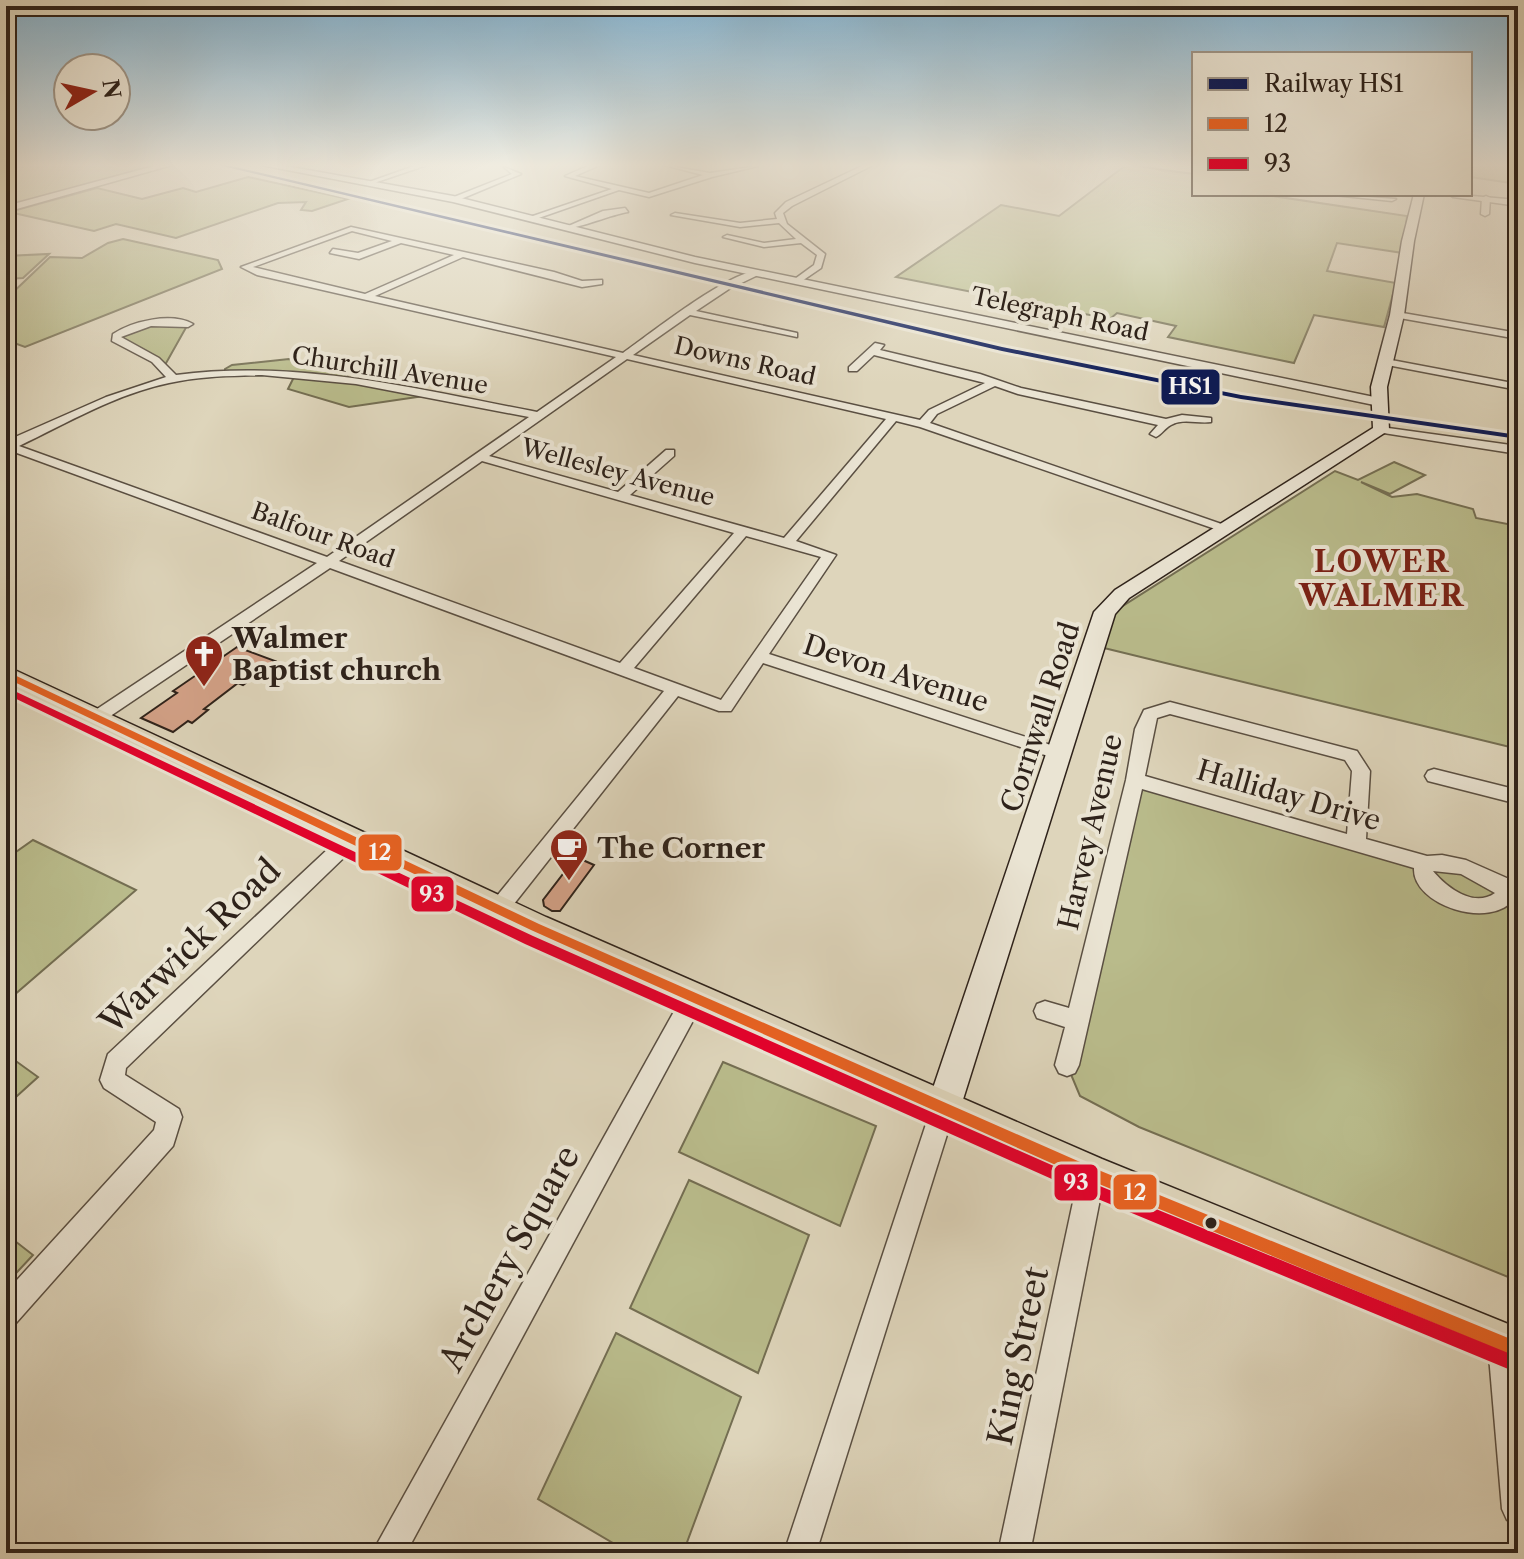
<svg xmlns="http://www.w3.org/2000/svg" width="1524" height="1559" font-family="'Libre Caslon Text',serif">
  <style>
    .green { fill: #b9bb8b; stroke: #746e52; stroke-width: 2 }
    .building { fill: #d4a288; stroke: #2e221a; stroke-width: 2 }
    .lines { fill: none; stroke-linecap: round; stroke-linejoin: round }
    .minor-casing { stroke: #5a4f42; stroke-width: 3 }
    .tertiary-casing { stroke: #5a4f42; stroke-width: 3 }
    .secondary-casing { stroke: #2e221a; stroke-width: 3 }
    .primary-casing { stroke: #2e221a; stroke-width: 3 }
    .minor { fill: #eae4d3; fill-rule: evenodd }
    .tertiary { fill: #eae4d3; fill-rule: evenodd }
    .secondary { fill: #eae4d3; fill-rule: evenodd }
    .primary { fill: #ded5bb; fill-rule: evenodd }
    .bus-1-casing { stroke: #eae4d3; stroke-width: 6 }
    .bus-2-casing { stroke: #eae4d3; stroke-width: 6 }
    .bus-1 { fill: #e86222; fill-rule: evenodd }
    .bus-2 { fill: #e4002b; fill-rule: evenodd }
    .rail-1-casing { stroke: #eae4d3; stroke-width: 6 }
    .rail-1 { fill: #091855; fill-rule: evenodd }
    .bus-dot { fill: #2e221a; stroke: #eae4d3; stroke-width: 3 }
    .labels { text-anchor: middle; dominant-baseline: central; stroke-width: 8; stroke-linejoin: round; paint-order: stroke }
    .far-street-label { font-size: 24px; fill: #2e221a; stroke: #eae4d3 }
    .poi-label { font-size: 28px; font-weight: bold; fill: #2e221a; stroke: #eae4d3; text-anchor: start }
    .street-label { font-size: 28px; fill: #2e221a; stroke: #eae4d3 }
    .far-district-label { font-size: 30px; font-weight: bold; letter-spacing: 2px; fill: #7a1f14; stroke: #eae4d3 }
    .near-street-label { font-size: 34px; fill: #2e221a; stroke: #eae4d3 }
    .line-badge { stroke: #eae4d3; stroke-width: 3 }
    .badge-label { font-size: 22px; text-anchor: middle; font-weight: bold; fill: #fff }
  </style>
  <rect width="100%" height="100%" fill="#ded5bb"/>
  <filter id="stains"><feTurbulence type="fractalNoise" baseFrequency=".0025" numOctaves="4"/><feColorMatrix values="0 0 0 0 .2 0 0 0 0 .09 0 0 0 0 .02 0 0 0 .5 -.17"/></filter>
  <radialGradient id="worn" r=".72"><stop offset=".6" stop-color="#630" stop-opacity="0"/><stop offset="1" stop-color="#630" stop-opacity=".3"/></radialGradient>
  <g class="green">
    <path d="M16,165H155L6,207V169Z"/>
    <path d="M1126,165L1194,174V194H1259L1407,216L1403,253L1337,243L1327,271L1396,283L1384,327L1314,315L1294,363L1168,337L1176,326L1117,313L1110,319L896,277L1001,205L1059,216Z"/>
    <path d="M1470,165H1518V184L1470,177Z"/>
    <path d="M248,177L348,199L312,211L301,210L306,202L278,203L176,238L116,224L94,231L9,212L97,188L142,199L183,188L196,192Z"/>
    <path d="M123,239L218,260L222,269L25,347L6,340V299L50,257L82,258L108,243Z"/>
    <path d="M49,254L23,278L6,279V256Z"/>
    <path d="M151,324H188L165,365L117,341L121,332Z"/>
    <path d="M289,359C309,364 339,365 352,381L424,396L349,407L288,389L295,375L225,374V369L232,365Z"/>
    <path d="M1394,462L1425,475L1390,494L1361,482L1392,497L1417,494L1473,509L1476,518L1518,526V749L1104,648L1115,611L1335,471L1358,480Z"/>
    <path d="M1135,780L1433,863L1518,891V1281L1139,1127L1080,1096L1067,1065Z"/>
    <path d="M33,840L136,890L6,1002V859Z"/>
    <path d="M6,1054L38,1077L6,1106Z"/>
    <path d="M723,1062L876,1126L840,1226L679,1152Z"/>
    <path d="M689,1180L809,1235L758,1373L630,1308Z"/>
    <path d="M6,1234L33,1255L6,1284Z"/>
    <path d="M616,1333L741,1397L683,1553H630L538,1499Z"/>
  </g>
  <g class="building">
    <path d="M237,647L275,661L243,685L238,683L204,709L208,710L192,723L188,721L173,732L141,718L177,693L173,691Z"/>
    <path d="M576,857L594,865L560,911H552L544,906L543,900Z"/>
  </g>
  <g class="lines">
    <defs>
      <g id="minor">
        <path d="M6,165H12L6,168Z"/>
        <path d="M417,165H427L374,183L369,182Z"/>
        <path d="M590,165H600L575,176L649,193L703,175L664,165L710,173L758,166L712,177L649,197L619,190L530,221V217L612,189L565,176Z"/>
        <path d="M864,165H873L792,206L783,213L787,224L825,254L821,268L799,283L792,281L814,265L817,255L801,243L764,247L723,237L727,235L764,243L796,239L779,223L740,227L671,215L675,213L740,223L777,219L775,213L786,202Z"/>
        <path d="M504,167L521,174L456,201L449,199L512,174Z"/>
        <path d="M1324,194L1396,199L1392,201Z"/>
        <path d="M1486,196L1490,198L1489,214L1485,216L1481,214L1482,198Z"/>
        <path d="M625,208L628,212C613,214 572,231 564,228L603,211Z"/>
        <path d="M351,227L554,272L582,281L602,280V284L582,287L463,257L375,296L623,353C650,334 729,271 758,271V275L729,289L696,311L797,333V337L690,315L633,355L920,420L929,410L985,383L874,355L857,371H849V367L875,343L884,345L880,350L980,374L1021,388L1166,419L1182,415L1211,418V422C1198,424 1183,418 1171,425C1165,428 1162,434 1156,437L1150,434L1158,425L1018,394L995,386L937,414L930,423L1233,528L1226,532L1221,531L920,427L896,421L796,541L836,555L769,654L1066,750L1069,754L1066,758H1054L763,663L731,711H719L678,696L506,914L499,916L492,914L489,908L492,902L664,691L330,568L103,721H91L89,717L91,713L317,563L6,449V441L106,397L166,377L152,362L112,341L113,334C133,321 171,312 193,324L188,327L151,326L121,337L159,358L176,375C299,359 417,389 537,412L616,357L257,275L241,267ZM352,231L392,241L358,253L333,249L330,253L359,259L401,243L454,255L365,294L253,267ZM627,359L886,419L784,538L630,495L674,456V450H666L618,492L489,456ZM262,375L356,384L529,417L327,557L19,446C67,423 116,394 169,383C199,376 231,376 262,375ZM482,461L734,533L620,663L339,561ZM746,536L821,557L721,700L634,668Z"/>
        <path d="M1397,312L1518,333V339L1394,317L1392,315Z"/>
        <path d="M1386,359L1518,384V390L1382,364L1381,362Z"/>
        <path d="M1381,427L1518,446V454L1377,432V428Z"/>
        <path d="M1170,702L1357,751L1370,771L1366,839L1427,856L1442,855L1466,860L1518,883V899L1515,898C1491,931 1412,905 1414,868L1142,789L1079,1065L1075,1073L1067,1076L1059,1073L1055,1065L1065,1027L1037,1018L1034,1011L1037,1004L1045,1001L1069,1008L1126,780L1135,729L1144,710ZM1170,714L1345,760L1352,771L1347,834L1145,776L1157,718ZM1433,871L1461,874L1495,893C1474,908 1447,888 1433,871Z"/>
        <path d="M1434,769L1518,790V804L1428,781L1425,776L1428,771Z"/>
        <path d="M351,832L358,834L361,839L358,844L126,1068L125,1075L179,1109L182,1117L173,1146L16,1323L6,1327V1292L154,1130L156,1122L104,1088L100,1080L108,1054L344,834Z"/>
        <path d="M694,987L702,990L705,997L702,1004L406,1553H372L686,990Z"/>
        <path d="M943,1097L952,1101L955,1109L816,1553H784L931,1109L934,1101Z"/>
        <path d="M1092,1161L1101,1165L1105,1174L1030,1553H998L1079,1174L1083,1165Z"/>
        <path d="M1502,1330L1512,1334L1518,1361V1525L1507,1520L1502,1509L1488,1344L1492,1334Z"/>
      </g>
      <g id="tertiary">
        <path d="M158,165H172L6,212V206Z"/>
        <path d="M261,165H280L453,196L695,257L1379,398L1386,402L1379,406L695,263L453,202Z"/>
        <path d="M1449,194L1518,200V206L1453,197Z"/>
      </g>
      <path id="secondary" d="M1414,194H1424L1414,241L1404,315L1387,387L1389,430L1129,598L1115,614L960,1109L955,1121L943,1126L931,1121L926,1109L1094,612L1115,590L1373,428L1371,387L1390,315L1402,241Z"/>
      <path id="primary" d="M6,666L546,917L1102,1159L1518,1328V1372L1078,1188L524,937L6,684Z"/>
    </defs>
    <use href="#minor" class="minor-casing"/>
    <use href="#tertiary" class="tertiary-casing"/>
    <use href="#secondary" class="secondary-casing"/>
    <use href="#primary" class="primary-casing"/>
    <use href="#minor" class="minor"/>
    <use href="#tertiary" class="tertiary"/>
    <use href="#secondary" class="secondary"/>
    <use href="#primary" class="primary"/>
    <defs>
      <path id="bus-1" d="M6,671L539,924L1096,1169L1518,1342V1358L1087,1179L531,930L6,678Z"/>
      <path id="bus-2" d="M6,687L533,936L1090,1182L1518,1357V1369L1513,1371L1081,1192L525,944L6,694Z"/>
    </defs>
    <use href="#bus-1" class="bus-1-casing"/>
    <use href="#bus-2" class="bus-2-casing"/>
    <use href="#bus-1" class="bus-1"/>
    <use href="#bus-2" class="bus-2"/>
    <defs>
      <path id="rail-1" d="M218,165H227L1002,347L1241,395L1518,435V439L1241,399L1002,351Z"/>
    </defs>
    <use href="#rail-1" class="rail-1-casing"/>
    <use href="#rail-1" class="rail-1"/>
  </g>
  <linearGradient id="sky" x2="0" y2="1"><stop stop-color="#86b6d4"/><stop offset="0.43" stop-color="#f0ece0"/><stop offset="1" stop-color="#f0ece0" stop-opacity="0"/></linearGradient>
  <rect width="1524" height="384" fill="url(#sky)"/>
  <defs>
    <symbol id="church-pin" viewBox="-11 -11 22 30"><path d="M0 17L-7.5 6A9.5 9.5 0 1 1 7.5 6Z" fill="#8f2418" stroke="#eae4d3"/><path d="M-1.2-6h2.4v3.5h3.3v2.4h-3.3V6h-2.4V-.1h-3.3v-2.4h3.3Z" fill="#fff"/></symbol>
    <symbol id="cafe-pin" viewBox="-11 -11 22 30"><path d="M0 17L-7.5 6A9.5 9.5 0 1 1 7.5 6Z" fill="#8f2418" stroke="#eae4d3"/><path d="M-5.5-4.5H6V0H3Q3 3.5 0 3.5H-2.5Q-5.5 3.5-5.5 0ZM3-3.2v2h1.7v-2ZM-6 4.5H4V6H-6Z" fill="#fff"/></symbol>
  </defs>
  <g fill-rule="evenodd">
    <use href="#church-pin" x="182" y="632" width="44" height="60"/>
    <use href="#cafe-pin" x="547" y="826" width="44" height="60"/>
  </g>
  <circle class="bus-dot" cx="1211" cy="1223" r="7"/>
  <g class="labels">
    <g class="far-street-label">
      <text transform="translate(1060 314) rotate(12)">Telegraph Road</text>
      <text transform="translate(745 361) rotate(13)">Downs Road</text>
      <text transform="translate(390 370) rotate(9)">Churchill Avenue</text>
      <text transform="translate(618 472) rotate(15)">Wellesley Avenue</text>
      <text transform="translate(323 535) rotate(20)">Balfour Road</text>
    </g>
    <g class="poi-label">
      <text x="232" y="638">Walmer<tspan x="232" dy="32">Baptist church</tspan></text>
      <text x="597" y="848">The Corner</text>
    </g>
    <g class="street-label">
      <text transform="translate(896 673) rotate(18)">Devon Avenue</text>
      <text transform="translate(1040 717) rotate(-72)">Cornwall Road</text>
      <text transform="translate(1289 795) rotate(16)">Halliday Drive</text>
      <text transform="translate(1090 832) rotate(-77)">Harvey Avenue</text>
    </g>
    <g class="far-district-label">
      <text x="1382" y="561">LOWER<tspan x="1382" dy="34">WALMER</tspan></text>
    </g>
    <g class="near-street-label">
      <text transform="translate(190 946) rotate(-44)">Warwick Road</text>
      <text transform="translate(509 1258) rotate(-61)">Archery Square</text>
      <text transform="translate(1018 1356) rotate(-78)">King Street</text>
    </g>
  </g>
  <g class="line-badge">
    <rect x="1160" y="368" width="61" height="38" rx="8" fill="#091855"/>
    <rect x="357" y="833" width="46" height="39" rx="8" fill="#e86222"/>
    <rect x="410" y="875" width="45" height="38" rx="8" fill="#e4002b"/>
    <rect x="1053" y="1163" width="46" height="39" rx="8" fill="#e4002b"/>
    <rect x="1112" y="1173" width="46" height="38" rx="8" fill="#e86222"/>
  </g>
  <g class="badge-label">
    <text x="1190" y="394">HS1</text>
    <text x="380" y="860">12</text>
    <text x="432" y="902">93</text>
    <text x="1076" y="1190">93</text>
    <text x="1135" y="1200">12</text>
  </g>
  <rect width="1524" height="1559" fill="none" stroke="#ded5bb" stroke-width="32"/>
  <rect x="8" y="8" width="1508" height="1543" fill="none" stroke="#2e221a" stroke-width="4"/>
  <rect x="16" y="16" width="1492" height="1527" fill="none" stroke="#2e221a" stroke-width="2"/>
  <rect x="1192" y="52" width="280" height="144" fill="#eae4d3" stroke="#9f9689" stroke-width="2"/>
  <rect x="1208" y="78" width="40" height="12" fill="#091855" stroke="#9f9689" stroke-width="2"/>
  <text x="1264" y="92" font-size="24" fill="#2e221a">Railway HS1</text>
  <rect x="1208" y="118" width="40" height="12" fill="#e86222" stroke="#9f9689" stroke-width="2"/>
  <text x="1264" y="132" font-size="24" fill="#2e221a">12</text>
  <rect x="1208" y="158" width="40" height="12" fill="#e4002b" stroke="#9f9689" stroke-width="2"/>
  <text x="1264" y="172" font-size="24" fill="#2e221a">93</text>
  <g transform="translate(92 92) rotate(81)"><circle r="38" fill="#eae4d3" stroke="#9f9689" stroke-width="2"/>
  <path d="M0-6L14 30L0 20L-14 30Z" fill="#8f2418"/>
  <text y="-12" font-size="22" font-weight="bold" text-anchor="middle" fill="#2e221a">N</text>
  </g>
  <rect width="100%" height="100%" filter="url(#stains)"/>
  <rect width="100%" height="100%" fill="url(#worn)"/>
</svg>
